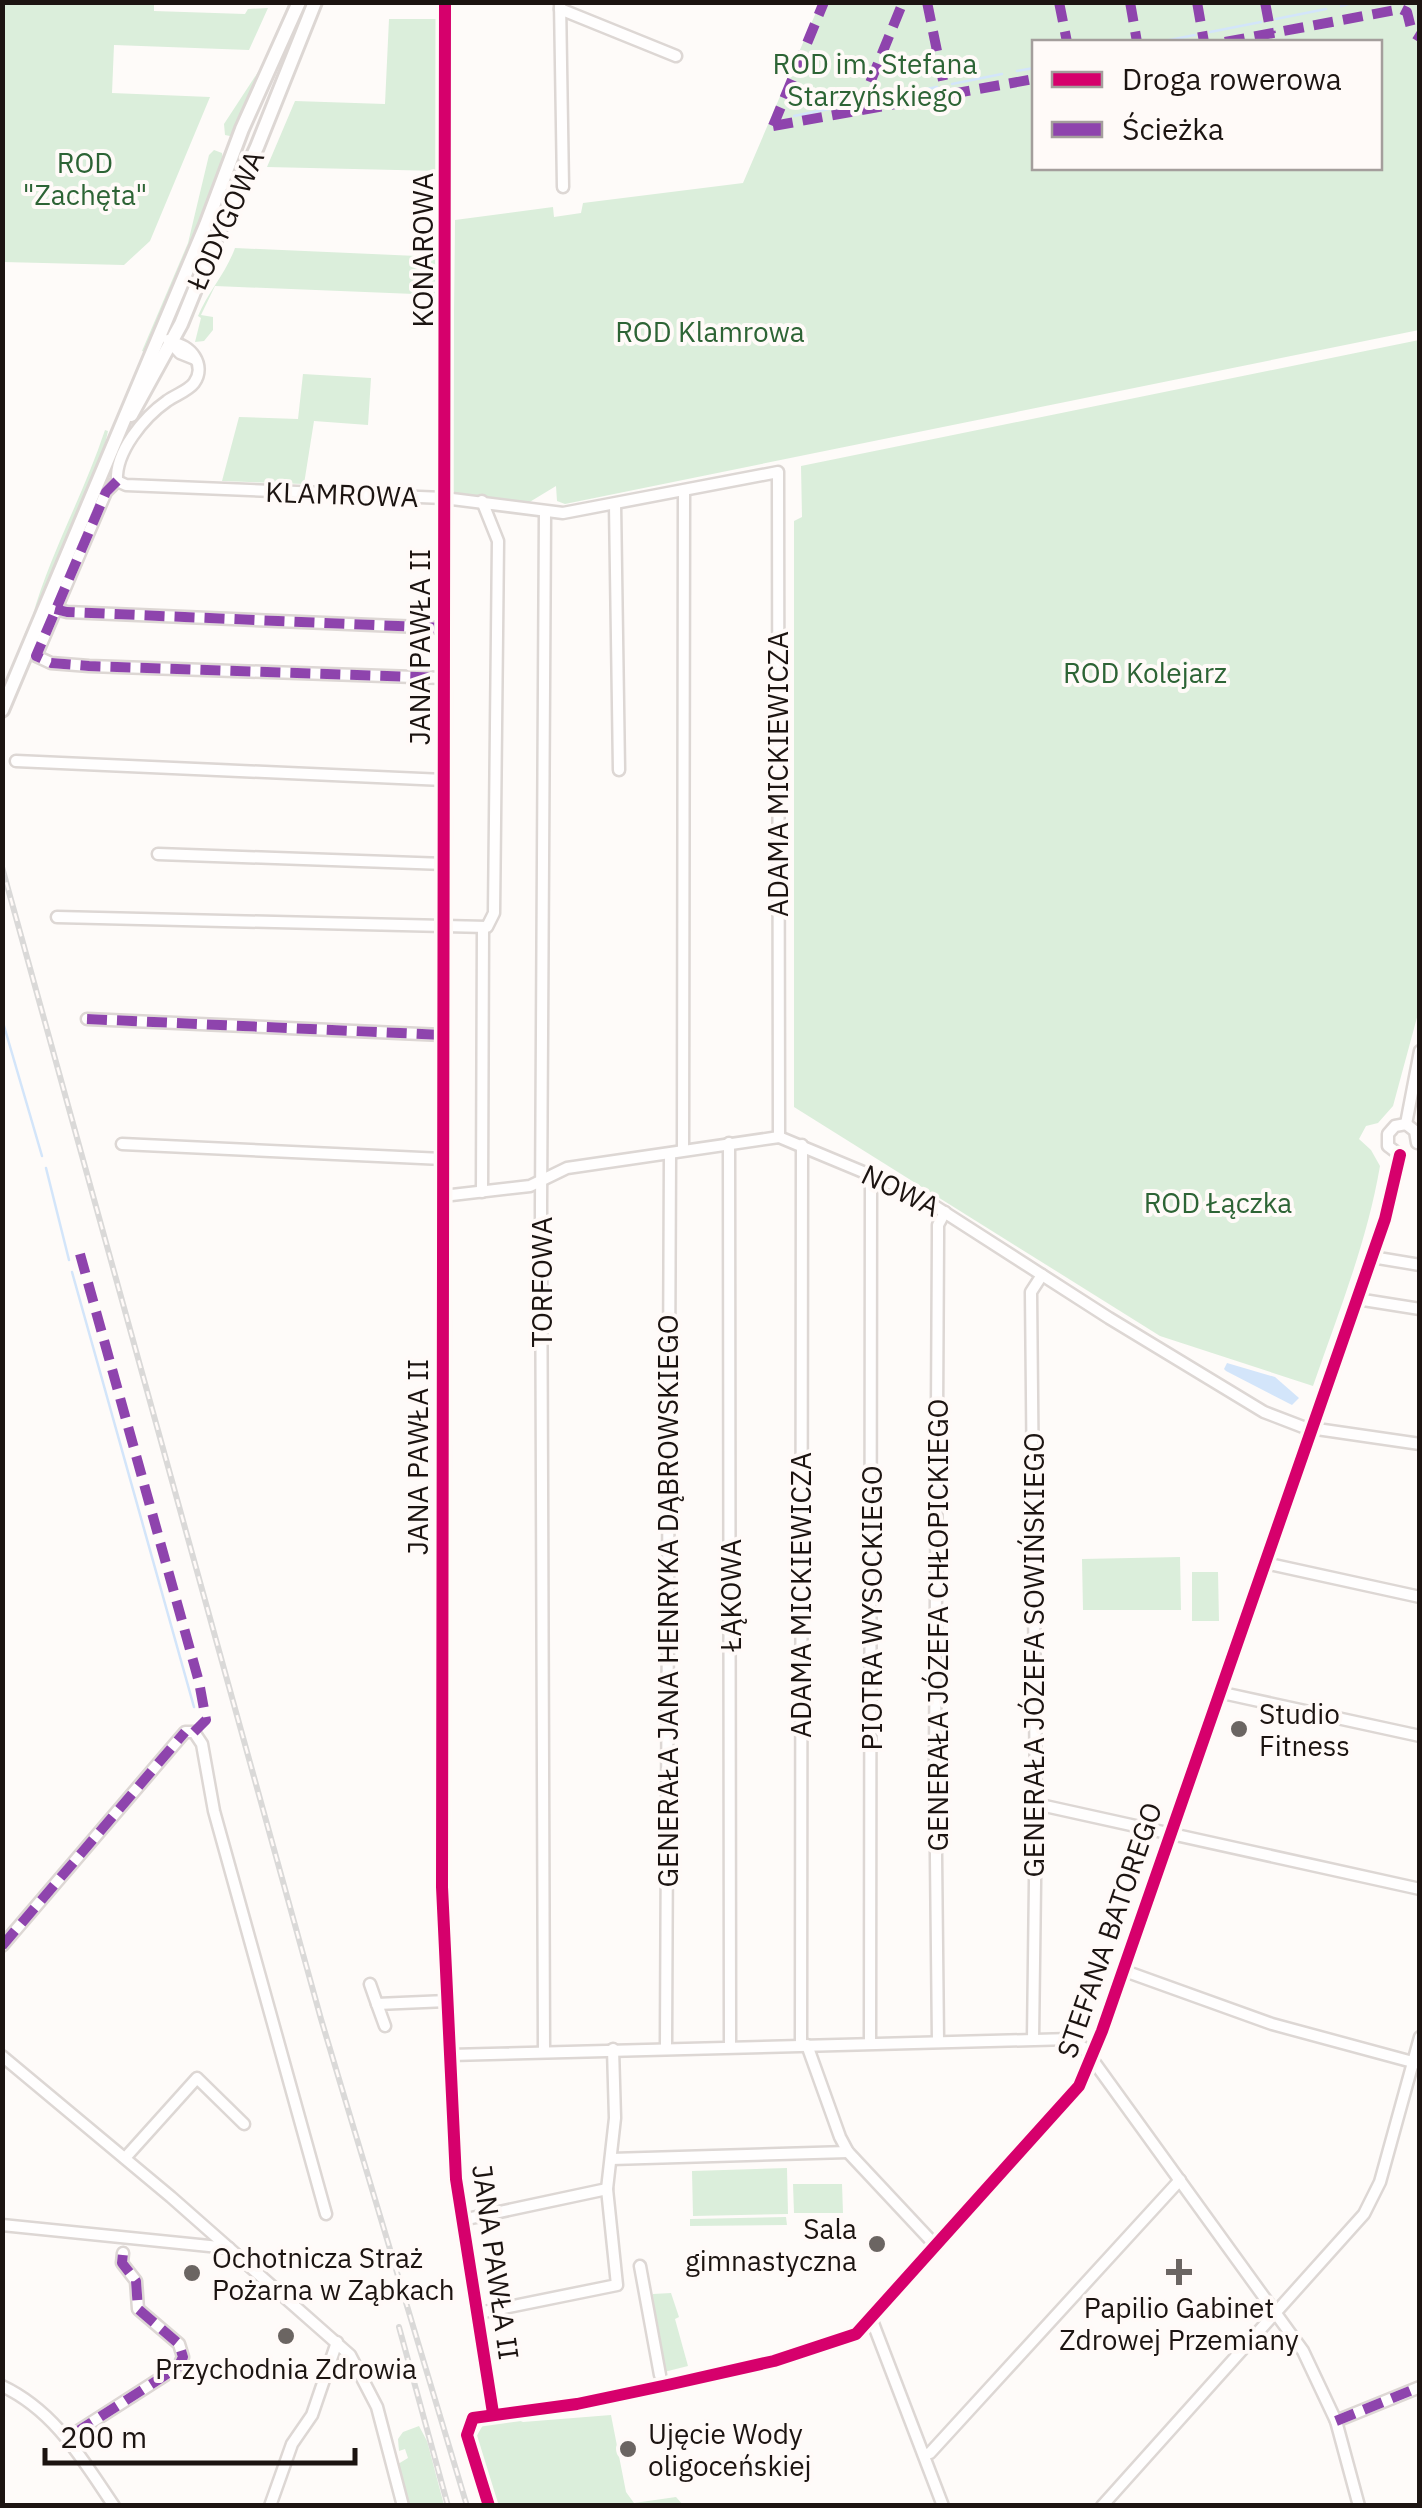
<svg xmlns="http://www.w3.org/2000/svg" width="1422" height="2508" font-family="'IBM Plex Sans',sans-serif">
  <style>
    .green { fill: #dbeedb; fill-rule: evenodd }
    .water { fill: #d3e5fa }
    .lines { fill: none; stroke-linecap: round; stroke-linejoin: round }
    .stream { stroke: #d3e5fa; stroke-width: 2.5 }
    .minor-casing { stroke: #ddd7d4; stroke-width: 15 }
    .major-casing { stroke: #ddd7d4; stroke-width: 18 }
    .minor { stroke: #fffefe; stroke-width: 10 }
    .major { stroke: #fffefe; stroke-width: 12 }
    .rail-casing { stroke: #dad9d8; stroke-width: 6 }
    .rail { stroke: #fffaf8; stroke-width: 2.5; stroke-dasharray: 8; stroke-linecap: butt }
    .quiet { stroke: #8e44ad; stroke-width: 10; stroke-dasharray: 20 10; stroke-linecap: butt }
    .cycleway-casing { stroke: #fffaf8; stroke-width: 19 }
    .cycleway { stroke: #d6006c; stroke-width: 12 }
    .poi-dot { fill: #6b6562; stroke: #fffaf8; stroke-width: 4 }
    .labels { text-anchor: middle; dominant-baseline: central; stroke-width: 8; stroke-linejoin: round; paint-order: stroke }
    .park-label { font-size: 28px; fill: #2d6435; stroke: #fffaf8 }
    .street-label { font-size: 28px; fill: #1c1411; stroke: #fffaf8 }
    .poi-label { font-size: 28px; fill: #1c1411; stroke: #fffaf8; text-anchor: start }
  </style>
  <rect width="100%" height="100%" fill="#fefbf9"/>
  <g class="green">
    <path d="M154,3V11L245,14L248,9L268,8L249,50L114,45L112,93L210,97L150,241L124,265L3,262V3Z"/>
    <path d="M289,3H293L235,133L230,136L225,135L224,124L260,69Z"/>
    <path d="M820,3H1419V330L565,504L557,501L556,486L528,503L455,493L447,483L453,405L455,220L553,207L554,217L581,213L583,203L743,183ZM1034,42H1380V168H1034Z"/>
    <path d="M389,19H440V171L267,167L295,101L385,104Z"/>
    <path d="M214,150L222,153L224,166L145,352L142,351L188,243L209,155Z"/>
    <path d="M235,248L440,257L439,295L215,286L201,315L213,317V330L204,341L195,342L201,318L198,316C208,292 226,273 235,248Z"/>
    <path d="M1419,340V1010L1393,1106L1378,1123L1366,1126L1359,1139L1371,1150L1380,1166C1367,1242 1339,1311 1313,1386L1160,1336L794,1107V521L802,517L801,466Z"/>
    <path d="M303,374L371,378L368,425L314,421L304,484L222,481L239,417L298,419Z"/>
    <path d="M105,430L108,431L102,458L23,646C22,634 28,629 32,618C50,553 84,494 105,430Z"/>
    <path d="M1180,1557L1181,1610H1083L1082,1559Z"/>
    <path d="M1192,1572H1218L1219,1621H1192Z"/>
    <path d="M787,2168L788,2214L693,2216L692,2171Z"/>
    <path d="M793,2184H842L843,2213H794Z"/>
    <path d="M786,2217L787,2225L690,2226V2219Z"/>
    <path d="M671,2293L679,2317L675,2319L688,2366L664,2372L654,2320L653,2294Z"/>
    <path d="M611,2415L626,2492L634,2503L676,2497L683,2505H497L476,2437L483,2425L516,2419L523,2422Z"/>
    <path d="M419,2426L427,2441L444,2505H410L398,2464L408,2458L405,2449L399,2451L398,2439L403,2432Z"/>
  </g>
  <path class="water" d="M1227,1363L1275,1377L1299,1398L1292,1405L1226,1371L1224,1369Z"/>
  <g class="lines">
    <g class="stream">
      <path d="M1341,6L1356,2"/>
      <path d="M1276,19L1326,9"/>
      <path d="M1210,32L1261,22"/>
      <path d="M1159,42L1195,35"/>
      <path d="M1017,71L1034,68"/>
      <path d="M952,84L1002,74"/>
      <path d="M870,101L937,87"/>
      <path d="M794,116L853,104"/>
      <path d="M2,1019L42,1156"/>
      <path d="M46,1168L69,1260"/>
      <path d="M72,1272L194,1707"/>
    </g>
    <defs>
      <g id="minor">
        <path d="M445,2L442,1887L456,2179L493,2413"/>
        <path d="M560,2L563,187"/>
        <path d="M560,9L676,56"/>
        <path d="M168,340L180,353L195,359"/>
        <path d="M117,481L126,485L444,498L563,513L778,472L779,1137"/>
        <path d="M117,481L106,492L36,656L51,663L89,666L444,678"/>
        <path d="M117,481C115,452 144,417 167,401C175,395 188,391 194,383C207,365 190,344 172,343"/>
        <path d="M615,504L619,770"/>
        <path d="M55,609L67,612L444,628"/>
        <path d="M16,761L444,780"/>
        <path d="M158,854L445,864"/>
        <path d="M57,917L487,927L494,913L498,541L482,501"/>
        <path d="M87,1019L443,1035"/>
        <path d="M1406,1124L1420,1051"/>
        <path d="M1406,1124L1415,1131L1417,1143"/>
        <path d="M729,1143L730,2046"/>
        <path d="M122,1144L443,1159"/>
        <path d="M683,1150L684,491"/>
        <path d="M1400,1155L1388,1146V1134L1395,1126L1406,1124"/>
        <path d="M482,1192L483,928"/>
        <path d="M443,1196L530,1186L567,1168L779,1137L916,1194L1109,1318L1264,1412L1303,1427L1420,1444"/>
        <path d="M1372,1257L1420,1265"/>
        <path d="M1357,1299L1420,1309"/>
        <path d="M1265,1563L1420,1597"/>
        <path d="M1218,1692L1420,1736"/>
        <path d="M1036,1804L1420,1889"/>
        <path d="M2,1946L185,1732H194L202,1744L214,1811L326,2214"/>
        <path d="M1122,1970L1272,2024L1420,2064"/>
        <path d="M370,1984L377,2004"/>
        <path d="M385,2026L377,2004L447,2001"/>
        <path d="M1033,2039L1036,1804L1031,1292L1042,1275"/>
        <path d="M938,2041L935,1764L938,1237V1225L945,1212"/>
        <path d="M870,2043L871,1174"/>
        <path d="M801,2045L802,1145"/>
        <path d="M807,2045L840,2137L848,2152L936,2246"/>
        <path d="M666,2047L670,1155"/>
        <path d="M544,2051L541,1206L545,513"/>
        <path d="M450,2055L1071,2039L1084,2048L1303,2351L1336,2421L1359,2506"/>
        <path d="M2,2056L171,2197L350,2355L377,2407L403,2506"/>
        <path d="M125,2158L197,2078L244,2124"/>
        <path d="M611,2159L848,2152"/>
        <path d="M462,2220L607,2189"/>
        <path d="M2,2225L229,2248"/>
        <path d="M640,2266L660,2375"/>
        <path d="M479,2313L617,2285L607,2189L615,2118L613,2049"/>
        <path d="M871,2318L943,2506"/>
        <path d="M2,2386C55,2411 82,2459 114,2506"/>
        <path d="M1336,2421L1420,2387"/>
        <path d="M75,2433L178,2367L183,2357L179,2344L138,2309L136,2281L122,2263L123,2253"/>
        <path d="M924,2455L930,2453L1180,2180"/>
        <path d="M270,2506L292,2444L312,2415L337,2342"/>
        <path d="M489,2506L467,2435L473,2418L577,2404L672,2384L774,2361L856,2334L1079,2086L1102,2031L1385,1219L1400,1155"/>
        <path d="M1102,2506L1364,2214L1380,2182L1420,2037"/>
      </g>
      <g id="major">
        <path d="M131,415L181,324L220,228L257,147L315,2"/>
        <path d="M2,710L206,225L242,129L299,2"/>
      </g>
    </defs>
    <use href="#minor" class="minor-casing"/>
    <use href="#major" class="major-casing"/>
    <use href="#minor" class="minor"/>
    <use href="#major" class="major"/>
    <defs>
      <g id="rail">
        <path d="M2,867L321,2019L467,2506"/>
        <path d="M399,2327L448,2506"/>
      </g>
    </defs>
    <use href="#rail" class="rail-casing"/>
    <use href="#rail" class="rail"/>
    <g class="quiet">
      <path d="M927,2L946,95"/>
      <path d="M1059,2L1067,42"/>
      <path d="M1130,2L1137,42"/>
      <path d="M1197,2L1204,42"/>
      <path d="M1265,2L1271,34"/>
      <path d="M1225,42L1401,9L1407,12L1412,32L1420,37"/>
      <path d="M859,110L903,2"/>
      <path d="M773,126L1034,79"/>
      <path d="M773,126L824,2"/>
      <path d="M117,481L106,492L36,656L51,663L89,666L444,678"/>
      <path d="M55,609L67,612L444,628"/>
      <path d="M87,1019L443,1035"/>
      <path d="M80,1254L199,1682L206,1720L194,1732"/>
      <path d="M2,1946L185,1732"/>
      <path d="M1336,2421L1420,2387"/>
      <path d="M75,2433L178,2367L183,2357L179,2344L138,2309L136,2281L122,2263L123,2253"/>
    </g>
    <defs>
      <g id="cycleway">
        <path d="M445,2L442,1887L456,2179L493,2413"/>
        <path d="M489,2506L467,2435L473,2418L577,2404L672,2384L774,2361L856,2334L1079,2086L1102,2031L1385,1219L1400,1155"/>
      </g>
    </defs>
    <use href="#cycleway" class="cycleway-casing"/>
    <use href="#cycleway" class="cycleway"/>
  </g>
  <g class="poi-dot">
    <circle cx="1239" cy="1729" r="10"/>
    <circle cx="877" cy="2244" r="10"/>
    <path d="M1174 2257h10v10h10v10h-10v10h-10v-10h-10v-10h10z"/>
    <circle cx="192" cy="2273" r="10"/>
    <circle cx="286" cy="2336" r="10"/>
    <circle cx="628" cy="2449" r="10"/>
  </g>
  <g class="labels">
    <g class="park-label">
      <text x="875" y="63">ROD im. Stefana<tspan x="875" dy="32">Starzyńskiego</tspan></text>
      <text x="85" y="162">ROD<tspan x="85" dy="32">"Zachęta"</tspan></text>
      <text x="710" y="331">ROD Klamrowa</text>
      <text x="1145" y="672">ROD Kolejarz</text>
      <text x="1218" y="1202">ROD Łączka</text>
    </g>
    <g class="street-label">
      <text transform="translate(225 220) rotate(-66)">ŁODYGOWA</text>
      <text transform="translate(422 250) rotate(-90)">KONAROWA</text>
      <text transform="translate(342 494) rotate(2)">KLAMROWA</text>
      <text transform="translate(419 647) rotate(-90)">JANA PAWŁA II</text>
      <text transform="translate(777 774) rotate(-90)">ADAMA MICKIEWICZA</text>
      <text transform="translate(901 1190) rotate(26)">NOWA</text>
      <text transform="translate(541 1282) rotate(-90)">TORFOWA</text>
      <text transform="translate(417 1457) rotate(-90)">JANA PAWŁA II</text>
      <text transform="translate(730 1595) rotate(-90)">ŁĄKOWA</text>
      <text transform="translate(800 1595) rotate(-90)">ADAMA MICKIEWICZA</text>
      <text transform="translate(667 1601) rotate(-90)">GENERAŁA JANA HENRYKA DĄBROWSKIEGO</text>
      <text transform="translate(871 1608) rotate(-90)">PIOTRA WYSOCKIEGO</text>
      <text transform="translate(937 1625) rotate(-90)">GENERAŁA JÓZEFA CHŁOPICKIEGO</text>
      <text transform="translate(1033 1655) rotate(-90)">GENERAŁA JÓZEFA SOWIŃSKIEGO</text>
      <text transform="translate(1109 1930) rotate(-71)">STEFANA BATOREGO</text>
      <text transform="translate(496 2262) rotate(82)">JANA PAWŁA II</text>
    </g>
    <g class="poi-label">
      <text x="1259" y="1713">Studio<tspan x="1259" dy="32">Fitness</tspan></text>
      <text x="857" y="2228" text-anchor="end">Sala<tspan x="857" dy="32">gimnastyczna</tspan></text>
      <text x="212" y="2257">Ochotnicza Straż<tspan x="212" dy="32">Pożarna w Ząbkach</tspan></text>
      <text x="1179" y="2307" text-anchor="middle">Papilio Gabinet<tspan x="1179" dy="32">Zdrowej Przemiany</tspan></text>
      <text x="286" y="2368" text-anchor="middle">Przychodnia Zdrowia</text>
      <text x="648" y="2433">Ujęcie Wody<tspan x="648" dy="32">oligoceńskiej</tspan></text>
    </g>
  </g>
  <rect width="1422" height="2508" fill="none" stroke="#1c1411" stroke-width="10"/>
  <rect x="1032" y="40" width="350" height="130" fill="#fffaf8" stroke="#a49e9c" stroke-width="2.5"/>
  <rect x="1052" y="72" width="50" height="15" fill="#d6006c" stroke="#a49e9c" stroke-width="2.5"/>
  <text x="1122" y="90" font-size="30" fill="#1c1411">Droga rowerowa</text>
  <rect x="1052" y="122" width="50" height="15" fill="#8e44ad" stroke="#a49e9c" stroke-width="2.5"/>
  <text x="1122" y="140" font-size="30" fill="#1c1411">Ścieżka</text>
  <path d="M45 2448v15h310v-15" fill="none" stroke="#1c1411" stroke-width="5"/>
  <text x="60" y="2448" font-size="30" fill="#1c1411" stroke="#fffaf8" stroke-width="8" paint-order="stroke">200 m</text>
</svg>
